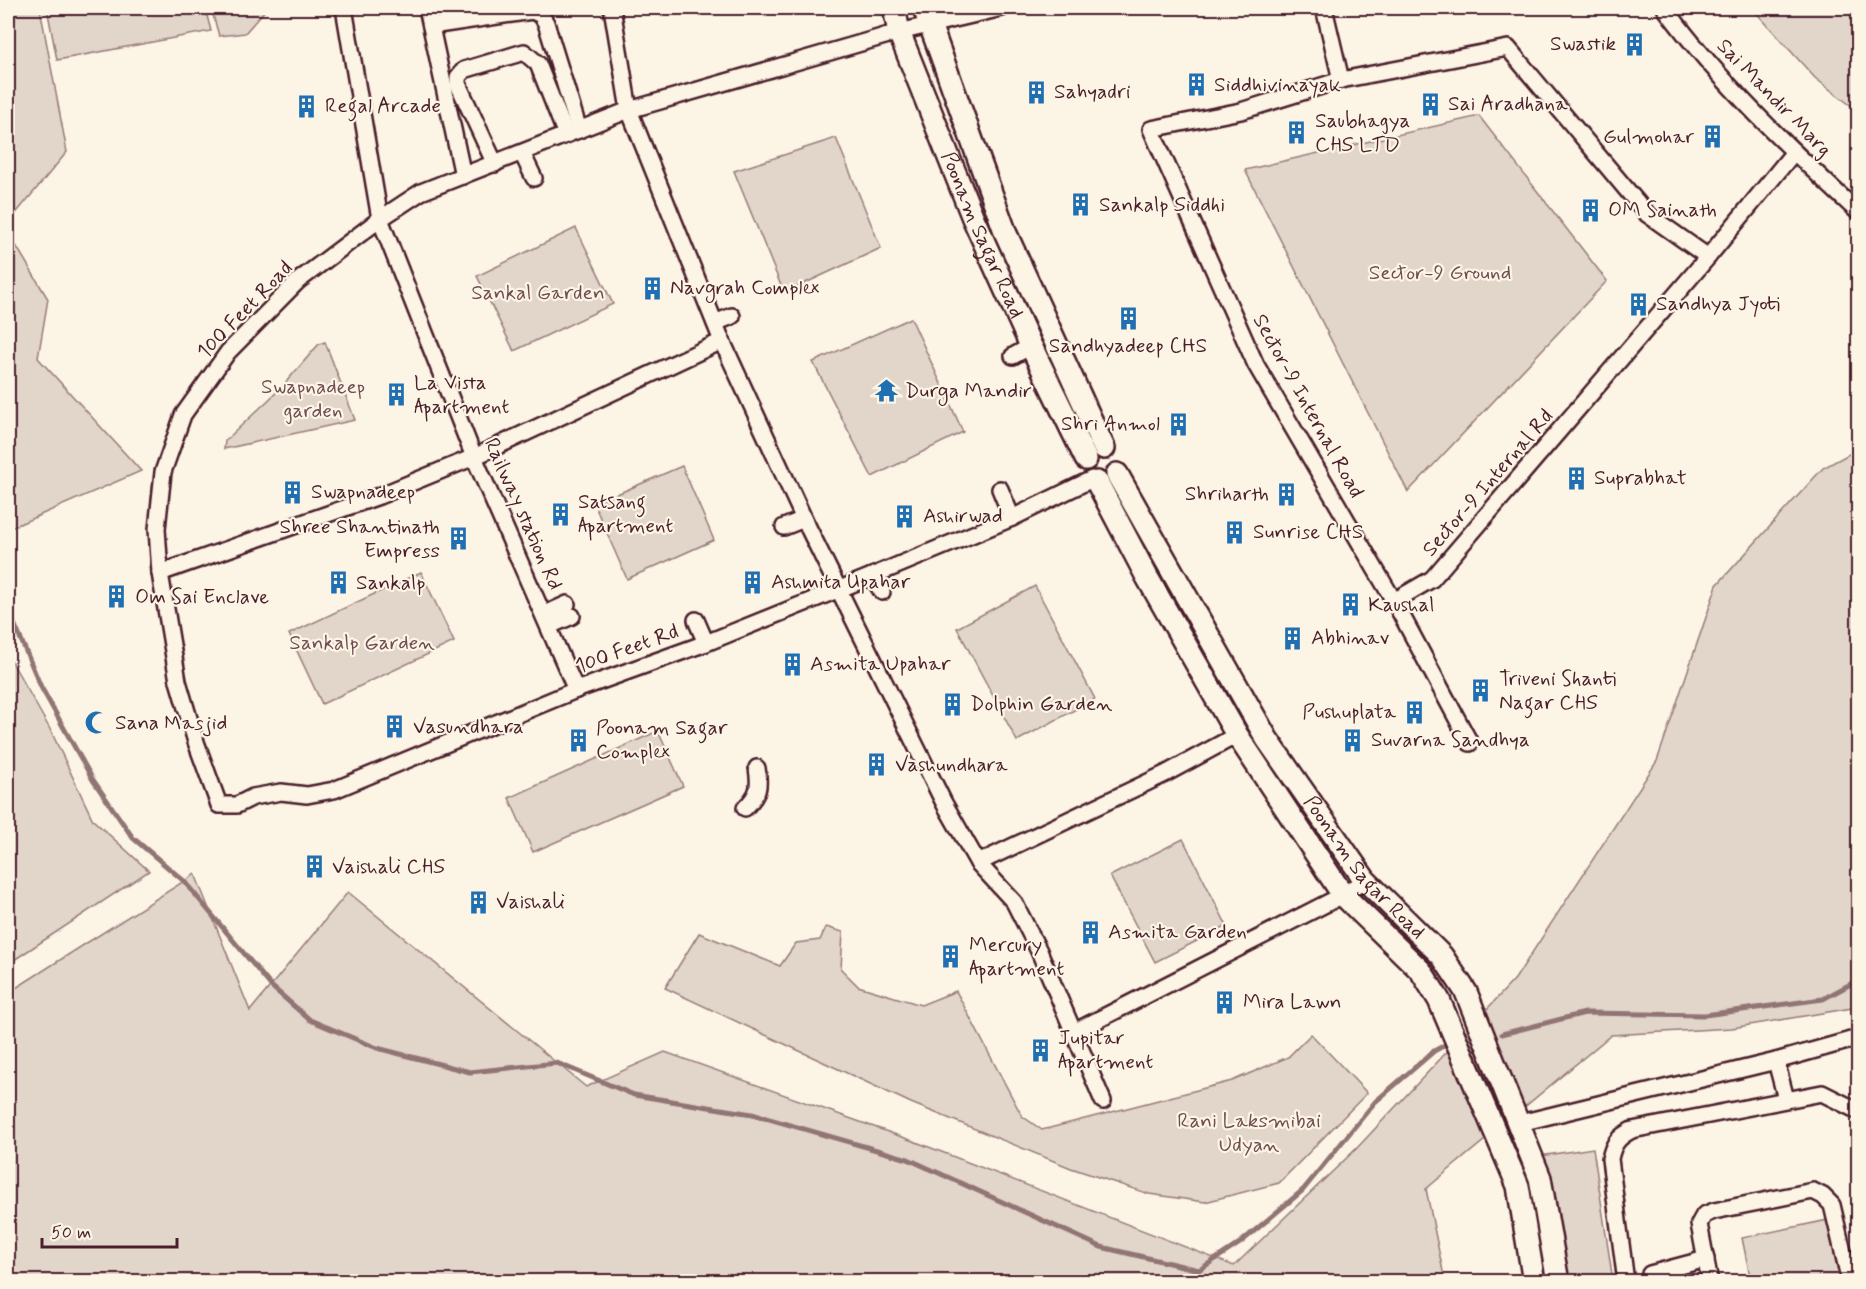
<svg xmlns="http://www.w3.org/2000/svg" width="1866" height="1289" font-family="Mynerve,sans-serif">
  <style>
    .green { fill: #e2d5ca; stroke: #967a7a; stroke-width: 1.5 }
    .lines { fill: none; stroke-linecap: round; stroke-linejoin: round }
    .stream { stroke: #917474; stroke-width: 5 }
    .minor-casing { stroke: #4a1f2b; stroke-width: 20 }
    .secondary-casing { stroke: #4a1f2b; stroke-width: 26 }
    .minor { stroke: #fcf5e5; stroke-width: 15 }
    .secondary { stroke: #fcf5e5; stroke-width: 21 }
    .labels { text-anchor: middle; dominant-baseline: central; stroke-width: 4.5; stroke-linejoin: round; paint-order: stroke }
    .poi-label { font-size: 21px; fill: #4a1f2b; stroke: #fcf5e5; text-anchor: start }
    .street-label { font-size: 21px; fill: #4a1f2b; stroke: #fcf5e5 }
    .park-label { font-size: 21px; fill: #704c53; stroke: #fcf5e5 }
  </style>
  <rect width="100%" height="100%" fill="#fcf5e5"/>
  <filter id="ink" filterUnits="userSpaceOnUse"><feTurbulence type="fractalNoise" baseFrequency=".0167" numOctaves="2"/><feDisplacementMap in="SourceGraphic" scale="12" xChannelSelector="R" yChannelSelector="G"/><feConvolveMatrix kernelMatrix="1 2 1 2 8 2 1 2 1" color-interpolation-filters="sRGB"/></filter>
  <g filter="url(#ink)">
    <g class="green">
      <path d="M8,8H40L67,152L8,223Z"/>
      <path d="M47,8H205L211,31L57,60Z"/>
      <path d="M211,8H267L245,33L219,36Z"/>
      <path d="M1752,8H1856L1858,20V111L1815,78Z"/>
      <path d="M1479,116L1607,281L1408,492L1245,170Z"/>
      <path d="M836,138L881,248L784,293L734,171Z"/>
      <path d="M576,228L613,304L514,351L477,276Z"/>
      <path d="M8,232L48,299L38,358L141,471L8,529Z"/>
      <path d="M911,318L963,432L872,477L813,362Z"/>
      <path d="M325,342L355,420L224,449L225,441L280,389L319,344Z"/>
      <path d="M1858,449V1007L1732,1028L1611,1035L1426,1189L1445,1281L8,1282V993L195,874L250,1011L348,892L586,1087L665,1052L916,1142L1234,1266L1357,1148L1515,979L1657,761L1717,585L1823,468Z"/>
      <path d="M682,466L714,540L627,579L594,504Z"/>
      <path d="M421,572L454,642L322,704L289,634Z"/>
      <path d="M1035,586L1095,699L1017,741L957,628Z"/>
      <path d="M8,655L51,731L93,820L149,871L8,964Z"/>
      <path d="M658,731L683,786L533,852L509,798Z"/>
      <path d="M1183,839L1227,926L1155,962L1110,876Z"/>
      <path d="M826,927L843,932L841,969L858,986L921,1005L956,991L1022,1116L1042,1130L1232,1081L1288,1057L1311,1034L1367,1093L1279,1183L1205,1202L1149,1194L1071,1168L911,1103L665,988L699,933L780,966L796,943L820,940Z"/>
      <path d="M1593,1148L1613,1281H1559L1540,1156Z"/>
      <path d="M1828,1220L1842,1281H1751L1742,1238Z"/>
    </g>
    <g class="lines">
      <g class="stream">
        <path d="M8,33L12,66L8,79"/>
        <path d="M8,609L41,687L93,780L133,838L184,881L271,986L310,1020L377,1048L470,1072L557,1063L634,1095L752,1114L908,1159L1101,1247L1199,1270L1240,1243L1303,1190L1375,1102L1434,1051L1445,1045"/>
        <path d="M1502,1034L1585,1013L1705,1015L1823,999L1858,980"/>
      </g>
      <defs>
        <g id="minor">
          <path d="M344,8L380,219L474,457L576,690"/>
          <path d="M427,8L463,176"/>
          <path d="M612,8L629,110L722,341L804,519L944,803L978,863L1014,902L1039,951L1103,1101"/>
          <path d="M1002,8L899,32L629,110L421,192L380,219L298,281L228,352L183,415L163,472L157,529L160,573L178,681L196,742L219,805H237L253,797L281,792L307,795L334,790L576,690L706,643L872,576L1012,518L1092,479"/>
          <path d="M1324,8L1341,80L1508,48L1647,214L1708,257L1794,152"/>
          <path d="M1665,8C1721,84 1789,148 1858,212"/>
          <path d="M431,26L532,11L541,15L546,23L579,130"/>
          <path d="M1341,80L1241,111L1151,129L1256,365L1394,601"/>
          <path d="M522,153L534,178"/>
          <path d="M495,164L458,84V77L464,70L524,52L538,64L566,135"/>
          <path d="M715,323L732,316"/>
          <path d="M1013,356L1031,346"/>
          <path d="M1000,489L1012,518"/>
          <path d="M784,527L804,519"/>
          <path d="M160,573L379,496L474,457L722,341"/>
          <path d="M872,576L882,592"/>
          <path d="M545,614L567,604"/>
          <path d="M696,620L706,643"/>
          <path d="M549,626L572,616"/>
          <path d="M1470,743L1394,601L1432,579L1708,257"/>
          <path d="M745,808C759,794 760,787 757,768"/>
          <path d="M978,863L1165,774L1237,735"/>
          <path d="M1074,1032L1343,895L1365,880"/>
          <path d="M1776,1061L1786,1099"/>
          <path d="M1520,1123L1776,1061L1858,1038"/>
          <path d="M1650,1274L1706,1259"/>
          <path d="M1626,1282L1610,1159C1613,1144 1618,1137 1632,1130L1822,1093L1858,1111"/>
          <path d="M1710,1282L1699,1224L1704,1215L1714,1211L1813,1191L1823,1196L1832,1205L1850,1282"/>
        </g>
        <g id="secondary">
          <path id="s1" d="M894,8L899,32L973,218L1031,346L1086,459"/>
          <path d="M924,8L1006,234L1104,448"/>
          <path id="s2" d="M1117,474L1267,739L1365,880L1442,956L1466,992L1540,1178L1558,1282"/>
          <path d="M1097,482L1147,577L1237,735L1343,895L1421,971L1439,1000L1518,1186L1534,1282"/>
        </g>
      </defs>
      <use href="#minor" class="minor-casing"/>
      <use href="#secondary" class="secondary-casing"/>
      <use href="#minor" class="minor"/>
      <use href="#secondary" class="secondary"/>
    </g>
  </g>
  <defs>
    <symbol id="building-bare" viewBox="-9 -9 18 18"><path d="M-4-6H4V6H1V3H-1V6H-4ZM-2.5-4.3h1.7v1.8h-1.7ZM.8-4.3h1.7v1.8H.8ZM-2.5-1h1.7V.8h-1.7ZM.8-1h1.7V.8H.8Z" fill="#1f6fb2" stroke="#fcf5e5" stroke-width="2.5" paint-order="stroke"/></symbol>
    <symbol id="temple-bare" viewBox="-9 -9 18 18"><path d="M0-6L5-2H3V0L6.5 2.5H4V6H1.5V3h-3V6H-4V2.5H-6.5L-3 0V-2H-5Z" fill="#1f6fb2" stroke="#fcf5e5" stroke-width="2.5" paint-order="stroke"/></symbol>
    <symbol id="mosque-bare" viewBox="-9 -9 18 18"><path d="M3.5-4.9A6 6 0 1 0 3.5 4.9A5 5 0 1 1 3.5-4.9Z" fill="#1f6fb2" stroke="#fcf5e5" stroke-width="2.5" paint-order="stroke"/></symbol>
  </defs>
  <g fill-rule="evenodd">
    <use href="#building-bare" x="1618" y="28" width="33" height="33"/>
    <use href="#building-bare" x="1180" y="68" width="33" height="33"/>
    <use href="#building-bare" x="1020" y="76" width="33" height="33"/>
    <use href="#building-bare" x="1414" y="88" width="33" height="33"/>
    <use href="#building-bare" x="290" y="90" width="33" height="33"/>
    <use href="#building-bare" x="1280" y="116" width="33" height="33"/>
    <use href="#building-bare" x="1696" y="120" width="33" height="33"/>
    <use href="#building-bare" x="1064" y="188" width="33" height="33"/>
    <use href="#building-bare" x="1574" y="194" width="33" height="33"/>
    <use href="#building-bare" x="636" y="272" width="33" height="33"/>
    <use href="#building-bare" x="1622" y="288" width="33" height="33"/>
    <use href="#building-bare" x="1112" y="302" width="33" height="33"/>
    <use href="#temple-bare" x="870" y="374" width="33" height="33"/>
    <use href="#building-bare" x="380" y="378" width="33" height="33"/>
    <use href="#building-bare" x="1162" y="408" width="33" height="33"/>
    <use href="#building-bare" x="1560" y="462" width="33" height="33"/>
    <use href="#building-bare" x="276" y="476" width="33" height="33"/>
    <use href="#building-bare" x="1270" y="478" width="33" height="33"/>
    <use href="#building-bare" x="544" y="498" width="33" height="33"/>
    <use href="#building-bare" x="888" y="500" width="33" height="33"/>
    <use href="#building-bare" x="1218" y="516" width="33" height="33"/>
    <use href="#building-bare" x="442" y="522" width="33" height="33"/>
    <use href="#building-bare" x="736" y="566" width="33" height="33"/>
    <use href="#building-bare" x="322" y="566" width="33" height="33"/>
    <use href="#building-bare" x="100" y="580" width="33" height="33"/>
    <use href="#building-bare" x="1334" y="588" width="33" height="33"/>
    <use href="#building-bare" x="1276" y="622" width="33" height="33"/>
    <use href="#building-bare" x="776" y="648" width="33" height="33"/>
    <use href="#building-bare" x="1464" y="674" width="33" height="33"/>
    <use href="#building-bare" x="936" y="688" width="33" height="33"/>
    <use href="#building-bare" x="1398" y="696" width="33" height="33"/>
    <use href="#mosque-bare" x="80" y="706" width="33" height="33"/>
    <use href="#building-bare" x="378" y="710" width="33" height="33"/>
    <use href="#building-bare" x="562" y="724" width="33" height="33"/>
    <use href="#building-bare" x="1336" y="724" width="33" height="33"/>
    <use href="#building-bare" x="860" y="748" width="33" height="33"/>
    <use href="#building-bare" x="298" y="850" width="33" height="33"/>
    <use href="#building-bare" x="462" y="886" width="33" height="33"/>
    <use href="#building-bare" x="1074" y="916" width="33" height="33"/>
    <use href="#building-bare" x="934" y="940" width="33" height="33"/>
    <use href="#building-bare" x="1208" y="986" width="33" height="33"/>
    <use href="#building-bare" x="1024" y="1034" width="33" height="33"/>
  </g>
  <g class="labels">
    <g class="poi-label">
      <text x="1616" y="44" text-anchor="end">Swastik</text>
      <text x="1214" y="85">Siddhivinayak</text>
      <text x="1054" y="92">Sahyadri</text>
      <text x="1448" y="104">Sai Aradhana</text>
      <text x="325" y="106">Regal Arcade</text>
      <text x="1315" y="121">Saubhagya<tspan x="1315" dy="24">CHS LTD</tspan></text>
      <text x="1694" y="137" text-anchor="end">Gulmohar</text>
      <text x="1099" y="205">Sankalp Siddhi</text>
      <text x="1608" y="210">OM Sainath</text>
      <text x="670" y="288">Navgrah Complex</text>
      <text x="1656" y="304">Sandhya Jyoti</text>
      <text x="1128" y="346" text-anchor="middle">Sandhyadeep CHS</text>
      <text x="414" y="383">La Vista<tspan x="414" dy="24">Apartment</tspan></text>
      <text x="905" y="391">Durga Mandir</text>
      <text x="1160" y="424" text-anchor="end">Shri Anmol</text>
      <text x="1594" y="478">Suprabhat</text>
      <text x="311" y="492">Swapnadeep</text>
      <text x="1269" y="494" text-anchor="end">Shriharth</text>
      <text x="578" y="502">Satsang<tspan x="578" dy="24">Apartment</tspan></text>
      <text x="923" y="516">Ashirwad</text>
      <text x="440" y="527" text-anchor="end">Shree Shantinath<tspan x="440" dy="24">Empress</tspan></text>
      <text x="1253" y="532">Sunrise CHS</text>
      <text x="771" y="582">Ashmita Upahar</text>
      <text x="356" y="583">Sankalp</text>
      <text x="135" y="597">Om Sai Enclave</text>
      <text x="1368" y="605">Kaushal</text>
      <text x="1311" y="638">Abhinav</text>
      <text x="810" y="664">Asmita Upahar</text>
      <text x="1499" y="679">Triveni Shanti<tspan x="1499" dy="24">Nagar CHS</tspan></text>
      <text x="970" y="704">Dolphin Garden</text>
      <text x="1396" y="712" text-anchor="end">Pushuplata</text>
      <text x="115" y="723">Sana Masjid</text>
      <text x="413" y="727">Vasundhara</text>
      <text x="596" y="728">Poonam Sagar<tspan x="596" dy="24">Complex</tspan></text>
      <text x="1371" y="740">Suvarna Sandhya</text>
      <text x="895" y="765">Vashundhara</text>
      <text x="332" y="867">Vaishali CHS</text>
      <text x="496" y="902">Vaishali</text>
      <text x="1108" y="932">Asmita Garden</text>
      <text x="969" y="945">Mercury<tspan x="969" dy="24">Apartment</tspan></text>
      <text x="1243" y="1002">Mira Lawn</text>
      <text x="1058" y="1038">Jupitar<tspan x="1058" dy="24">Apartment</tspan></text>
    </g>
    <g class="street-label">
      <text transform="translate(1774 98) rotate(46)">Sai Mandir Marg</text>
      <text stroke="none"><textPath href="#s1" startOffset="244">Poonam Sagar Road</textPath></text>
      <text transform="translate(245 310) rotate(-46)">100 Feet Road</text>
      <text transform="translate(1308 406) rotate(61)">Sector-9 Internal Road</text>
      <text transform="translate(1488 483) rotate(-49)">Sector-9 Internal Rd</text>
      <text transform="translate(523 514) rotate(66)">Railway station Rd</text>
      <text transform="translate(627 649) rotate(-20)">100 Feet Rd</text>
      <text stroke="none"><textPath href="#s2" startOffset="466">Poonam Sagar Road</textPath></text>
    </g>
    <g class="park-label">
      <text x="1440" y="273">Sector-9 Ground</text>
      <text x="538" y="293">Sankal Garden</text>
      <text x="313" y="387">Swapnadeep<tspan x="313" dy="24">garden</tspan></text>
      <text x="362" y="643">Sankalp Garden</text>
      <text x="1249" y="1121">Rani Laksmibai<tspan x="1249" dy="24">Udyan</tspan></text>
    </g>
  </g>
  <rect width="1866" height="1289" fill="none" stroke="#fcf5e5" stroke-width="30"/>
  <rect x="15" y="15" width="1836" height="1259" fill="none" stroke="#4a1f2b" stroke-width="2" filter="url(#ink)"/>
  <path d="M42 1238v9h135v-9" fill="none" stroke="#4a1f2b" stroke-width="3"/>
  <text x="51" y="1238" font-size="18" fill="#4a1f2b" stroke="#fcf5e5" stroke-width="4.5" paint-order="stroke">50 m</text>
</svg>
